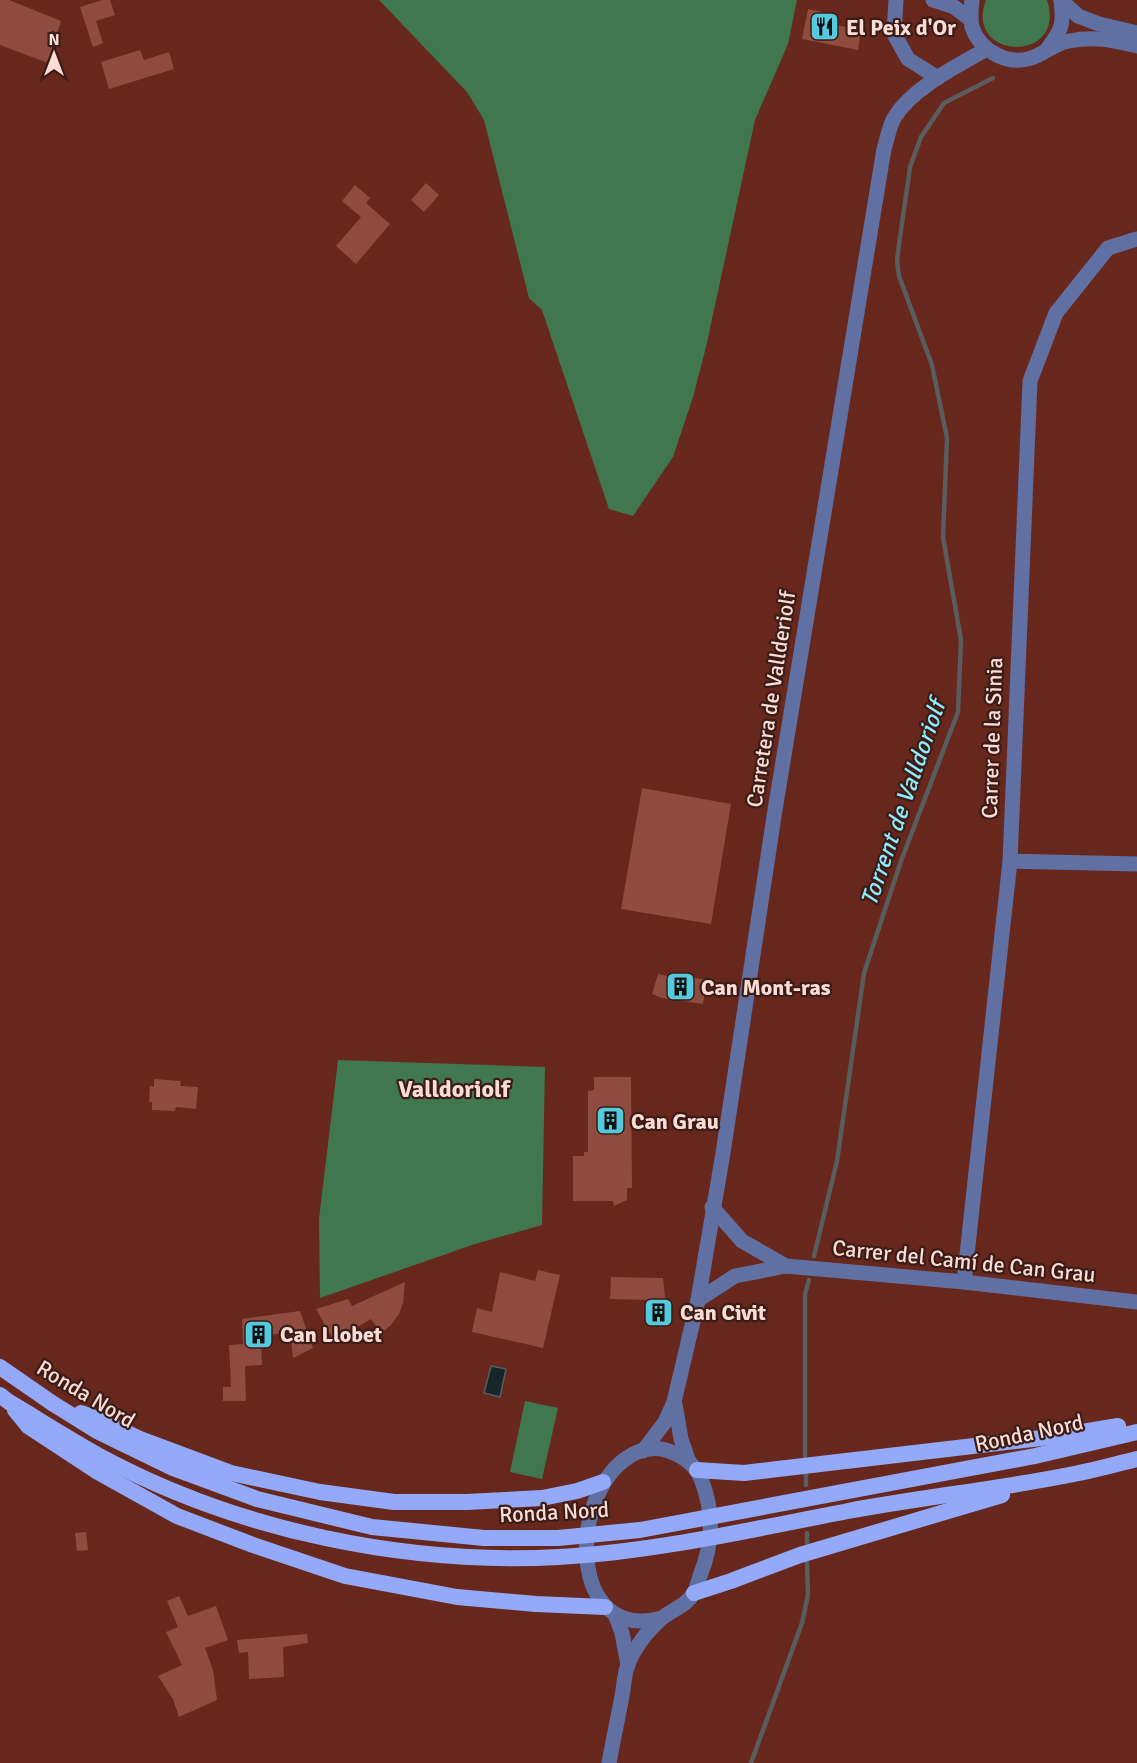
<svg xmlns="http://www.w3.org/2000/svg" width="1137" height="1763" font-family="Signika,sans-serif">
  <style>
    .green { fill: #40774f }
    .water { fill: #142629; stroke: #5a5d5d; stroke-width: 1.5 }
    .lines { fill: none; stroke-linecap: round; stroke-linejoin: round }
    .stream { stroke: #5a5d5d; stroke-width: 4.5 }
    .building { fill: #904b3f }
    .minor { stroke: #6170a3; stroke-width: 15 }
    .tertiary { stroke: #6170a3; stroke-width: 15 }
    .trunk { stroke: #94aaf8; stroke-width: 16 }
    .labels { text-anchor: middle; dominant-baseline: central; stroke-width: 4.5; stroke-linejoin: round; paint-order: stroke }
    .poi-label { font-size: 22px; font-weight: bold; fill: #fddcd6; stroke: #391c16; text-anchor: start }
    .street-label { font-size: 22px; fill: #fddcd6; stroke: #391c16 }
    .water-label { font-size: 24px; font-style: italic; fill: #8feafc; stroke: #391c16 }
    .neighbourhood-label { font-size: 24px; font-weight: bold; fill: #fddcd6; stroke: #391c16 }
  </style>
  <rect width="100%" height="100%" fill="#67271c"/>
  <g class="green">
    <path d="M379,0H797L788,44L755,120L706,347L693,397L673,457L633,516L609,509L542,310L529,298L484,120L467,92Z"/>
    <path d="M986,0H1047C1068,64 963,61 986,0Z"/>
    <path d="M338,1060L545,1067L542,1225L475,1244L320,1298L319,1219Z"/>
    <path d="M525,1401L558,1408L542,1479L510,1472Z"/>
  </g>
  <path class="water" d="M491,1366L506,1369L500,1397L484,1393Z"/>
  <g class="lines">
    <g class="stream">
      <path d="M814,1256L837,1161L864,973L901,861L958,712L961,640L943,537L947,438L932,365L899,276L897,261L899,244L908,182L910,167L921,137L944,103L993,78"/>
      <path d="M805,1456V1294L809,1280"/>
      <path d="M806,1474V1485"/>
      <path d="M807,1533V1543"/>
      <path d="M751,1763L802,1623L808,1595L807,1562"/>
    </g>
  </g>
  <g class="building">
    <path d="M0,0H9L61,21L48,63L0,45Z"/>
    <path d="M102,0H110L115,15L96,21L103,43L93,47L80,7Z"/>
    <path d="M808,9L833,14L831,24L861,30L858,50L802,39Z"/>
    <path d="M140,50L144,60L169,52L174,69L109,89L101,62Z"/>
    <path d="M426,183L439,195L424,212L411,200Z"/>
    <path d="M355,185L370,198L366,203L390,224L356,264L336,246L361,217L342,201Z"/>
    <path d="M642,788L731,804L711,924L621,909Z"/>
    <path d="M658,974L678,978V975L707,980L703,1004L662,998L652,994Z"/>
    <path d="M594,1077H631L632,1188H627V1200L614,1206L613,1201H573V1156H584V1152H588V1091L594,1090Z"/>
    <path d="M154,1079L181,1081L180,1086L198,1087L196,1109L176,1107L175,1111L152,1110V1102H149L150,1086L154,1087Z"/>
    <path d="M538,1270L560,1275L543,1348L472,1332L477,1308L492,1312L500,1272L535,1281Z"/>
    <path d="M611,1277L663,1278L668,1324L652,1323V1300L610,1299Z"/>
    <path d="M405,1282L403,1303L399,1314L391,1325L381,1333L371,1319L334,1341L316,1309L348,1299L352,1306Z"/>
    <path d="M300,1311L313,1348L293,1358L290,1332L261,1336L262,1365L245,1366L246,1401H223V1387H231L229,1345L243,1344L242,1319Z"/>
    <path d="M86,1532L88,1550L77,1551L75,1533Z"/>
    <path d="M179,1596L188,1616L216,1606L228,1640L205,1648L213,1670L217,1700L179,1717L173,1699L158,1676L182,1665L166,1632L178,1627L167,1601Z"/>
    <path d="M307,1634L308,1643L283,1647L284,1677L249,1679L248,1652L239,1653L237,1640Z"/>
  </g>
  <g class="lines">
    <g class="minor">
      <path d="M896,0L894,34L908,59L938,78"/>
      <path d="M1010,861L1137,864"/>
      <path d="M712,1207L742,1241L786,1266"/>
      <path d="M964,1282L1010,861L1030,381L1056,313L1108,248L1137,239"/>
      <path d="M698,1300L735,1276L786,1266L964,1282L1137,1302"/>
    </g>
    <g class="tertiary">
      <path d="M933,0L954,7L970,19"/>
      <path d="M972,0C971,9 970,18 972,27C980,51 1008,66 1031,58C1044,54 1055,43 1069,41C1094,36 1112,40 1137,46"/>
      <path d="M1061,0L1078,16L1099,24L1137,33"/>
      <path d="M1048,48C1062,29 1064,25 1061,0"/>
      <path d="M675,1404L681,1439L689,1462"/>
      <path d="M643,1451L665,1422L674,1402L698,1300L723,1153L775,810L884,149C887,140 889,127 894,118C912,88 957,66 987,49"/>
      <path d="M615,1614L622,1633L628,1665"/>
      <path d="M609,1763C613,1741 618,1718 622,1696C624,1686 624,1674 628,1665C630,1657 636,1648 641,1641C646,1634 655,1624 662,1618C673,1609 686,1606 694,1593C697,1588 698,1581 700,1576C713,1544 714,1511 701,1479C695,1464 684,1457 669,1451C656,1446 641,1449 630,1456C567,1494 568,1644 662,1618"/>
    </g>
    <g class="trunk">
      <path d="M0,1367L52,1403L97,1431L173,1468L257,1499L372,1527L484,1538H558L640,1530L1035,1456L1137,1432"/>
      <path d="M0,1395L9,1402C41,1421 72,1441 105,1459C241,1531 405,1565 559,1557C654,1552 754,1529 848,1511C923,1497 1000,1489 1074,1474C1095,1470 1116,1464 1137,1459"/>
      <path d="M15,1410L28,1426L98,1472L177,1516L253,1545L345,1576L457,1597L536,1604L605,1607"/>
      <path d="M81,1413L97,1419L140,1439L231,1473L320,1492L394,1502H467L542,1498L577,1491L603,1482"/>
      <path d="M697,1470L744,1473L1058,1436L1118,1426"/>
      <path d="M694,1593L731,1581L800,1555L1002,1495"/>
    </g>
  </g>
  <defs>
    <symbol id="restaurant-square" viewBox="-11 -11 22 22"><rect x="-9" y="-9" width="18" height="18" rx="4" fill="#55cadf" stroke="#391c16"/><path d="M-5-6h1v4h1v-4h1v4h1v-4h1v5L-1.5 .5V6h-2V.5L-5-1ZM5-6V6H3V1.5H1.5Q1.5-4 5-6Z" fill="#111"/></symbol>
    <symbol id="building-square" viewBox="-11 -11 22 22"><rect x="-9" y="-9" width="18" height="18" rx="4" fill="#55cadf" stroke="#391c16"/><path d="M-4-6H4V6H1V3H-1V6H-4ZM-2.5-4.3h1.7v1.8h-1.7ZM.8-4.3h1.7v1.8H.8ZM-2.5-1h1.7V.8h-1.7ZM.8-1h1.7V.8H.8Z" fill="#111"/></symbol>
  </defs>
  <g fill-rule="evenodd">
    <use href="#restaurant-square" x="808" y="10" width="33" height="33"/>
    <use href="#building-square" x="664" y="970" width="33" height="33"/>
    <use href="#building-square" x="594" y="1104" width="33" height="33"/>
    <use href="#building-square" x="642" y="1296" width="33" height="33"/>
    <use href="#building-square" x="242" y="1318" width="33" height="33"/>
  </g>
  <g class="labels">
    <g class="poi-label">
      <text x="846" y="27">El Peix d'Or</text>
      <text x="701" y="987">Can Mont-ras</text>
      <text x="631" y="1121">Can Grau</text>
      <text x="680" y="1312">Can Civit</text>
      <text x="280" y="1334">Can Llobet</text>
    </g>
    <g class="street-label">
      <text transform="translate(771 699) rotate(-81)">Carretera de Vallderiolf</text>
      <text transform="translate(992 738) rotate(-88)">Carrer de la Sinia</text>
      <text transform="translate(964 1261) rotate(6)">Carrer del Camí de Can Grau</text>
      <text transform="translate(86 1394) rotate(31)">Ronda Nord</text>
      <text transform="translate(1029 1433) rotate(-12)">Ronda Nord</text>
      <text transform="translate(554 1512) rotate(-3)">Ronda Nord</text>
    </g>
    <g class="water-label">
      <text transform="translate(903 803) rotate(-71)">Torrent de Valldoriolf</text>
    </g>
    <g class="neighbourhood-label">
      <text x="454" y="1089">Valldoriolf</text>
    </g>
  </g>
  <g transform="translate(54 54)" stroke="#391c16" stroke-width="4.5" paint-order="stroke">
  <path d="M0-4.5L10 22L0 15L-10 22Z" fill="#fddcd6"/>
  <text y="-9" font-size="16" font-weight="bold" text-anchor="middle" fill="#fddcd6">N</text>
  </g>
</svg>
